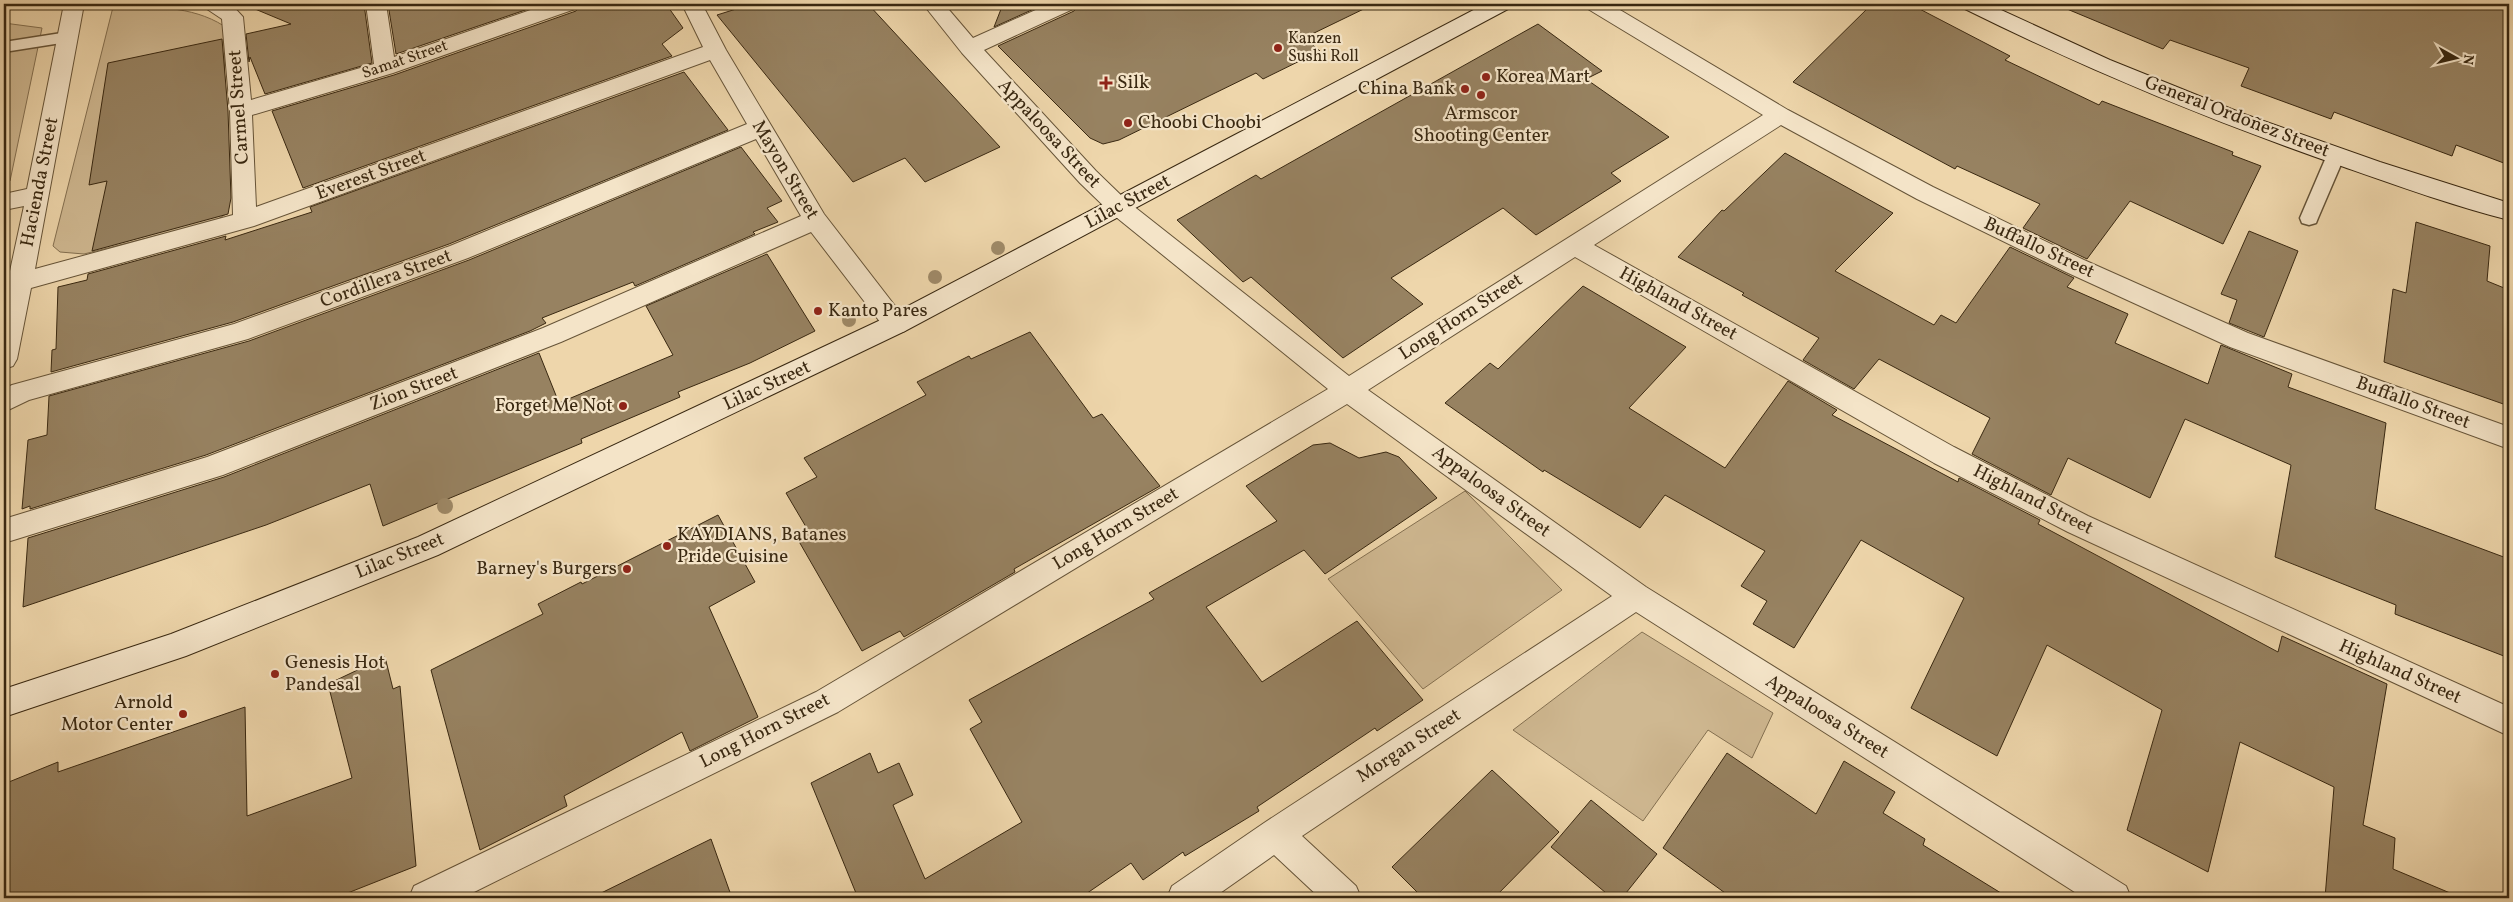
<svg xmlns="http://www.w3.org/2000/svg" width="2513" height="902" font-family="Vollkorn,serif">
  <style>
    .green { fill: #cfb891; stroke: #847051 }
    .building { fill: #978261; stroke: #392811 }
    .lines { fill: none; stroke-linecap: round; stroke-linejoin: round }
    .service-casing { stroke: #665438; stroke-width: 3 }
    .minor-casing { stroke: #665438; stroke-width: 2 }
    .secondary-casing { stroke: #392811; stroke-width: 2 }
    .service { fill: #f4e4c8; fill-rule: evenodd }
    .minor { fill: #f4e4c8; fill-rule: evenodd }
    .secondary { fill: #f4e4c8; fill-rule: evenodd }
    .tree { fill: #9f8a68 }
    .poi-dot { fill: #8f2418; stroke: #f4e4c8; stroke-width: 2 }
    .labels { text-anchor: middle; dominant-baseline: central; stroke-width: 4.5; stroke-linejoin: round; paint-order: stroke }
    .far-poi-label { font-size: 16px; fill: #392811; stroke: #f4e4c8; text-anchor: start }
    .far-street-label { font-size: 16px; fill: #392811; stroke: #f4e4c8 }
    .poi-label { font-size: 19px; fill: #392811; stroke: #f4e4c8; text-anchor: start }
    .street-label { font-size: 19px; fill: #392811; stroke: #f4e4c8 }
  </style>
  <rect width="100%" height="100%" fill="#eed6ab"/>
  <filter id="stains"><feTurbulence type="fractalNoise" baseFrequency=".004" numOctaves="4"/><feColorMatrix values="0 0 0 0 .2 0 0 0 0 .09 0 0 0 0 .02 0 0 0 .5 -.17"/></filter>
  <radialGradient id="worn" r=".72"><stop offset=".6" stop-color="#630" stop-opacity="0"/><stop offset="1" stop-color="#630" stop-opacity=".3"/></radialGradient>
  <g class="green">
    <path d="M113,7C151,7 191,5 224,26L226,214L215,221L84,254L60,252L53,246Z"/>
    <path d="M4,23L42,28L10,181L4,183Z"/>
    <path d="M1465,491L1562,590L1423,689L1328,579Z"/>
    <path d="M1642,632L1773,713L1752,758L1708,730L1643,821L1513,730Z"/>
  </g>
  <g class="building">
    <path d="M243,4H364L372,63L265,94L250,57L249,62L246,34L291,24Z"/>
    <path d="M388,4H543L396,54Z"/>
    <path d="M580,4H666L683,28L662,44L672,56L303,188L272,111L394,75L576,11Z"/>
    <path d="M752,4H868L1000,147L925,182L905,158L853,182L717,15Z"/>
    <path d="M1003,4H1045L994,27Z"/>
    <path d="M1078,4H1374L1310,35L1314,38L1308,41L1320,51L1263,79L1256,73L1119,140L1103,144L1090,138L998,46L1074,11Z"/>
    <path d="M1872,4H1910L2010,56L2005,60L2099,105L2102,101L2233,152L2232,155L2261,166L2223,244L2130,201L2087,259L2023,228L2040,204L1957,166L1955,169L1793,82Z"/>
    <path d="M2055,4H2509V165L2456,145L2452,156L2334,112L2331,119L2241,86L2249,68L2170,40L2163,49Z"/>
    <path d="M1538,24L1602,71L1586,79L1669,137L1611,173L1621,181L1536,235L1503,208L1391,278L1423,304L1343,358L1251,277L1243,282L1177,220L1256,175L1261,179Z"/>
    <path d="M222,39L228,111L231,198L228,214L92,251L107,181L89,185L108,63Z"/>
    <path d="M684,72L728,130L449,244L233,322L51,372L52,350L56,349L58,287L87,280L88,274L226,236L225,240L312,212L310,207Z"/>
    <path d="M741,147L782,201L767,208L778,222L753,232L755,234L635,286L633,282L542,318L546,323L530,331L206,455L30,509V506L22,509L28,440L47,435L49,396L249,341L469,260Z"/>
    <path d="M1785,153L1893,213L1835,271L1934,325L1941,315L1956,323L2010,247L2074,278L2067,287L2128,314L2115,343L2208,384L2221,345L2292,374L2288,387L2386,423L2375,509L2509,559V658L2395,614L2396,605L2275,557L2291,465L2185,419L2150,498L2068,458L2051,495L1972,454L1990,418L1879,359L1854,389L1803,360L1819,338L1742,295L1744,293L1678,257L1722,210L1724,211Z"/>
    <path d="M2416,222L2490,246L2487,281L2509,290V406L2384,362L2393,289L2406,293Z"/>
    <path d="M2249,231L2298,251L2264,337L2229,323L2237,300L2221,294Z"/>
    <path d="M767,254L815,331L750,363L678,392L680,397L581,439L582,443L383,526L370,484L266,525L23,607L28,538L224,477L539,353L559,403L673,355L646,306Z"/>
    <path d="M1583,286L1686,347L1629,408L1725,468L1788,381L1837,410L1832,415L1958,482L1959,478L2040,520L2038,524L2278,652L2282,636L2387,684L2363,825L2395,838L2393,869L2462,898H2325L2334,787L2240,742L2208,872L2127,830L2162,710L2047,645L1997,756L1911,708L1964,598L1861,540L1794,648L1753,624L1767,601L1741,586L1765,551L1665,495L1640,528L1544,470L1543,472L1445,403L1490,363L1498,369Z"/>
    <path d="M1030,332L1093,418L1102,414L1160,486L1014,569L1015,572L904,637L900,631L862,651L797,538L809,532L786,493L817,477L804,458L926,395L917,382L969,356L971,359Z"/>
    <path d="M1330,443L1359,458L1386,452L1399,457L1437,498L1325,574L1304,550L1206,607L1262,682L1357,621L1423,700L1377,731L1375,728L1257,807L1259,811L1185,856L1183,852L1143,880L1131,863L1080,898H858L811,783L870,753L878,773L899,763L913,795L893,805L925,879L1022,822L970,729L982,722L969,700L1154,599L1149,593L1277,521L1246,486L1313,445Z"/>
    <path d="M718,515L755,582L709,607L758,717L690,751L682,732L564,796L567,806L480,850L431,670L543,614L538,604L581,582L582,584Z"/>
    <path d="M385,657L393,689L400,686L416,866L335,898H4V784L58,762V772L245,707L247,816L352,778L328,684Z"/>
    <path d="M1727,753L1816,814L1844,761L1895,792L1883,813L1925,839L1923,845L2009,898H1732L1663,848Z"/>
    <path d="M1492,770L1559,832L1494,898H1423L1392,867Z"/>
    <path d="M1591,800L1657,854L1622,898H1612L1551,847Z"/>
    <path d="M711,839L732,898H591Z"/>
  </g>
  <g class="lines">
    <defs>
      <g id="service">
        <path d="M68,32L74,33L76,37L74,41L4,52V42Z"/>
        <path d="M2336,149L2342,151L2345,155L2318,218L2316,223L2309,225L2302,223L2300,218L2327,155L2330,151Z"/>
      </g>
      <g id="minor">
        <path d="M64,4H84L35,269L233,215L230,111L222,19L207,9L204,4H231L243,17L251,100L374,64L366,4H386L394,57L548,4H578L575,9L393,73L252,115L256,207L703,47L682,4H702L726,50L824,214L909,324L905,331L896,334L887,331L811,232L561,342L223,475L4,543V519L207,457L543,328L801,216L756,139L468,258L248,339L29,400L4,412V389L12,385L234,324L450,246L747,124L710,60L254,226L31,288L17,359L13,366L4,369V299L24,206L4,210V194L27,189Z"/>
        <path d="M923,4H944L973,38L1049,4H1076L1073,9L984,50L1096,171L1127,201L1349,376L1763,115L1588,9L1585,4H1610L1788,110L1933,187L2084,260L2248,333L2509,427V449L2230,347L2066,272L1917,199L1781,125L1594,245L1954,447L2088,516L2509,707V736L2068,532L1934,463L1575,257L1368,390L1646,587L2126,886L2131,898H2084L1636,612L1302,836L1356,886L1361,898H1320L1274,855L1213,898H1167L1172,886L1264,823L1612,596L1347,404L838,712L462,898H409L414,886L816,692L1328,389L1111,213L1080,183L962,53Z"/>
      </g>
      <g id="secondary">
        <path d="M1485,4H1511L1508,9L905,331L438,555L186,656L4,717V689L171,634L418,537L887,317Z"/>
        <path d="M1962,4H1988L2110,60L2244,114L2380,162L2509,203V220C2454,206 2398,186 2344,167C2214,122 2088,70 1965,9Z"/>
      </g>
    </defs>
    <use href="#service" class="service-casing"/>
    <use href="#minor" class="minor-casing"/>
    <use href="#secondary" class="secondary-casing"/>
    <use href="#service" class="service"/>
    <use href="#minor" class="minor"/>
    <use href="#secondary" class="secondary"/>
  </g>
  <g class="tree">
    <circle cx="998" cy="248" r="7"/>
    <circle cx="935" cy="277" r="7"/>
    <circle cx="849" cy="320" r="7"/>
    <circle cx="445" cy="506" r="8"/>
  </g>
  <g class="poi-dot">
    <circle cx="1278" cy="48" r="5"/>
    <circle cx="1486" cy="77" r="5"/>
    <path d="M1103.5 75.5h5v5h5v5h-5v5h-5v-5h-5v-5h5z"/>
    <circle cx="1465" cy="89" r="5"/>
    <circle cx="1481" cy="95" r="5"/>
    <circle cx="1128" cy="123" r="5"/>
    <circle cx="818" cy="311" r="5"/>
    <circle cx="623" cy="406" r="5"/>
    <circle cx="667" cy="546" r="5"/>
    <circle cx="627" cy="569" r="5"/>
    <circle cx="275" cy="674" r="5"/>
    <circle cx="183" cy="714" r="5"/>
  </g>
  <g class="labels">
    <g class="far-poi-label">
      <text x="1288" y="39">Kanzen<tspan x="1288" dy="18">Sushi Roll</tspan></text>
    </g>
    <g class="far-street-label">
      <text transform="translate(405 60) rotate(-19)">Samat Street</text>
    </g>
    <g class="poi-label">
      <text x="1496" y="77">Korea Mart</text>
      <text x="1117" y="83">Silk</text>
      <text x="1455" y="89" text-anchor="end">China Bank</text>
      <text x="1481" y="114" text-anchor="middle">Armscor<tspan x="1481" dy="22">Shooting Center</tspan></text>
      <text x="1138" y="123">Choobi Choobi</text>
      <text x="828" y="311">Kanto Pares</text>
      <text x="613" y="406" text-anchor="end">Forget Me Not</text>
      <text x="677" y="535">KAYDIANS, Batanes<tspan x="677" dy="22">Pride Cuisine</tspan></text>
      <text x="617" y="569" text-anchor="end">Barney's Burgers</text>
      <text x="285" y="663">Genesis Hot<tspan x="285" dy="22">Pandesal</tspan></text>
      <text x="173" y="703" text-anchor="end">Arnold<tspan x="173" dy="22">Motor Center</tspan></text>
    </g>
    <g class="street-label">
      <text transform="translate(239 107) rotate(-94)">Carmel Street</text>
      <text transform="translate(2237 117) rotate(21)">General Ordoñez Street</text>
      <text transform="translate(1049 134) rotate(47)">Appaloosa Street</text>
      <text transform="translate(785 170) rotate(59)">Mayon Street</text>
      <text transform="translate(371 175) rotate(-20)">Everest Street</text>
      <text transform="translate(40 182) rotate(-79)">Hacienda Street</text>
      <text transform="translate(1128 202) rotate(-28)">Lilac Street</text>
      <text transform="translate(2039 248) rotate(25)">Buffallo Street</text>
      <text transform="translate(386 279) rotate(-20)">Cordillera Street</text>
      <text transform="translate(1678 304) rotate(29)">Highland Street</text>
      <text transform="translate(1461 317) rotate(-33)">Long Horn Street</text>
      <text transform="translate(767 386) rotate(-25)">Lilac Street</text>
      <text transform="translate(414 389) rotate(-21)">Zion Street</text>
      <text transform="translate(2413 403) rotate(20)">Buffallo Street</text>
      <text transform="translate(1491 492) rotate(36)">Appaloosa Street</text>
      <text transform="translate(2033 500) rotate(27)">Highland Street</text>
      <text transform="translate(1116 529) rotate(-31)">Long Horn Street</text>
      <text transform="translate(400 556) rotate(-22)">Lilac Street</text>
      <text transform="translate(2400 672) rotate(24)">Highland Street</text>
      <text transform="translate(1827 717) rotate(32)">Appaloosa Street</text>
      <text transform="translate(765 731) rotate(-27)">Long Horn Street</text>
      <text transform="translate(1409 746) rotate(-33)">Morgan Street</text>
    </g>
  </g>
  <rect width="2513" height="902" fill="none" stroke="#eed6ab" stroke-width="20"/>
  <rect x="5" y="5" width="2503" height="892" fill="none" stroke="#392811" stroke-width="2.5"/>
  <rect x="10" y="10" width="2493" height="882" fill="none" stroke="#392811"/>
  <g transform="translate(2456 58) rotate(98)" stroke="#f4e4c8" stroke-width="4" paint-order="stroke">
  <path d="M0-4L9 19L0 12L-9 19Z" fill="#392811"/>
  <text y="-8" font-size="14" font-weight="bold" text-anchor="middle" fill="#392811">N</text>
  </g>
  <rect width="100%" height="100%" filter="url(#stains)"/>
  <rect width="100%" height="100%" fill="url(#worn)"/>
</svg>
